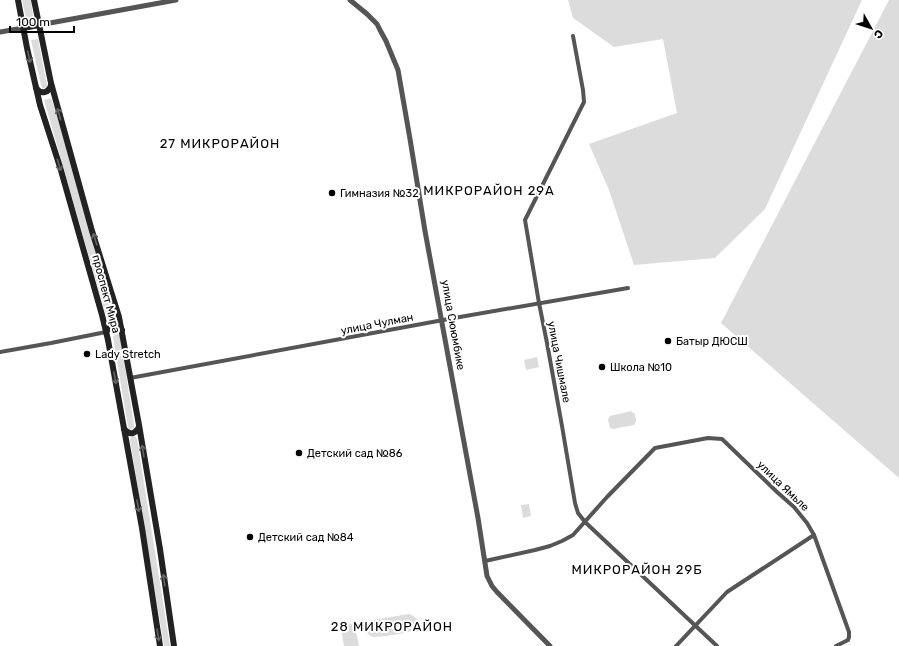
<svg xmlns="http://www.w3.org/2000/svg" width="899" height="646" font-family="Rubik,sans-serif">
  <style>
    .green { fill: #dcdcdc }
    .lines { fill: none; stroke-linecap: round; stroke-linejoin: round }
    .minor { stroke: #555; stroke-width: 4 }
    .tertiary { stroke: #555; stroke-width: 5 }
    .secondary { stroke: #222; stroke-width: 6 }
    .oneway { stroke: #646464 }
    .poi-dot { fill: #000; stroke: #fff; stroke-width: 1.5 }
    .labels { text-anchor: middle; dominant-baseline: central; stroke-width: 4; stroke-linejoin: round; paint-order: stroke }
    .poi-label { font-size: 11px; fill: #000; stroke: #fff; text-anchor: start }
    .street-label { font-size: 11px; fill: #000; stroke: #fff }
    .quarter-label { font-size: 13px; letter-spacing: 1px; fill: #000; stroke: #fff }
  </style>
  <rect width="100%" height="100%" fill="#fff"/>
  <g class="green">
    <path d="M22,0H31L33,17L26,18Z"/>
    <path d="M568,0H862L765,209L715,258L634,265L609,190L589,144L677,113L663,39L614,47L573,18Z"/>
    <path d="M889,0H899V478L721,323Z"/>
    <path d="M38,39L47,85V87L45,88H42L41,85L31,40Z"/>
    <path d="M51,98L74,168L114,317V320L112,322L109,321L107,319L44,100Z"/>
    <path d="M116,333H117L120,336L134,425V428L132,429H129L128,427L113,337Z"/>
    <path d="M537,357L539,367L526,370L524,360Z"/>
    <path d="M631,411L635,414L636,421L634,425L613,429L610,428L608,420L610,416Z"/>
    <path d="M133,436H135L137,439L170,646H164L130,440L131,437Z"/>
    <path d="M529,504L531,516L523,518L521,505Z"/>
    <path d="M409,614C416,616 421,623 415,629C411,633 381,637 374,637C368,636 365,632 366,625L370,622L373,620Z"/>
    <path d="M351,624L354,625L355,627L359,646H344L341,629L344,626Z"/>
  </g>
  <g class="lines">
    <g class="minor">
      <path d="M573,36L583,90L584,102L525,220L539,303L547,343L562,426L575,503L578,513L585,522L717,646"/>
      <path d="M0,352L51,343L106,332"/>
      <path d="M130,378L454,318L628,288"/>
      <path d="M485,561L535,550L550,546L562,541L573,535L607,497L655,448L708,438L722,439L777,492L794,507L807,523L814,535L849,632V637L848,640L836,646"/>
      <path d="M676,646L727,592L814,535"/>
    </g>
    <g class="tertiary">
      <path d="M350,0L367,14L377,24L380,30L386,41L398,70L410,139L425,231L437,296L478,518L487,576L492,586L497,592L550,646"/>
      <path d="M39,25L176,0"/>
      <path d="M0,32L23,28"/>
    </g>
    <g class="secondary">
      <path d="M18,0L27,48L40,105L60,167L102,315L108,340L142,528L160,646"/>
      <path d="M34,0L51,83L92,231L119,317L139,425L160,549L174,646"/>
      <path d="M23,28L39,25"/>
      <path d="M36,88C41,95 49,93 51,85"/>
      <path d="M106,332C111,325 117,321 122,330"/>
      <path d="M124,429C130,436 135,434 139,427"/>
    </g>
  </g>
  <defs><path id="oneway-shaft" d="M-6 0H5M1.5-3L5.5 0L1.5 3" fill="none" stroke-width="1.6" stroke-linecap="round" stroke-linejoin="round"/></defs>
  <g class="oneway">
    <use href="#oneway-shaft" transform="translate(29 57) rotate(78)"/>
    <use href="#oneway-shaft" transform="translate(59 114) rotate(-106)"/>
    <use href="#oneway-shaft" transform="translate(59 165) rotate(73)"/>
    <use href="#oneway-shaft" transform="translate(95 239) rotate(-108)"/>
    <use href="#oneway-shaft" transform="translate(115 378) rotate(80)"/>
    <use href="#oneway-shaft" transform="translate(143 451) rotate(-99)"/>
    <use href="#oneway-shaft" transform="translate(138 506) rotate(80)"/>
    <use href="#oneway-shaft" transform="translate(164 580) rotate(-98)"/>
    <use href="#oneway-shaft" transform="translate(158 635) rotate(81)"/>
  </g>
  <g class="poi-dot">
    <circle cx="332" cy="193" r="4"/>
    <circle cx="668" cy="341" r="4"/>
    <circle cx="87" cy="354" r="4"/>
    <circle cx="602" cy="367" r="4"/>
    <circle cx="299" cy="453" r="4"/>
    <circle cx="250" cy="537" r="4"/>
  </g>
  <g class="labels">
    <g class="poi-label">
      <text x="340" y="193">Гимназия №32</text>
      <text x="676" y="341">Батыр ДЮСШ</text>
      <text x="95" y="354">Lady Stretch</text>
      <text x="610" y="367">Школа №10</text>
      <text x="307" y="453">Детский сад №86</text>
      <text x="258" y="537">Детский сад №84</text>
    </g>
    <g class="street-label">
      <text transform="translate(106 294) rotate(75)">проспект Мира</text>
      <text transform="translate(377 324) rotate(-11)">улица Чулман</text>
      <text transform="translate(453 325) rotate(80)">улица Сююмбике</text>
      <text transform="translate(559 362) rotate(79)">улица Чишмале</text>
      <text transform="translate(783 486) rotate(44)">улица Ямьле</text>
    </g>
    <g class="quarter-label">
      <text x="220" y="143">27 МИКРОРАЙОН</text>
      <text x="489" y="190">МИКРОРАЙОН 29А</text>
      <text x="637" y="569">МИКРОРАЙОН 29Б</text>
      <text x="392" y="626">28 МИКРОРАЙОН</text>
    </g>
  </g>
  <g transform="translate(871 28) rotate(129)" stroke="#ffffff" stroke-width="3" paint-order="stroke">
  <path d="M0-3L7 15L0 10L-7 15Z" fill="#000000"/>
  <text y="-6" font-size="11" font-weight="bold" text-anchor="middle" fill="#000000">С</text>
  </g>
  <path d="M10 26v6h64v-6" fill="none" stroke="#000000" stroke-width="2"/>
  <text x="16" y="26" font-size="12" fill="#000000" stroke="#ffffff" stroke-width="3" paint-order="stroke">100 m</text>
</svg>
